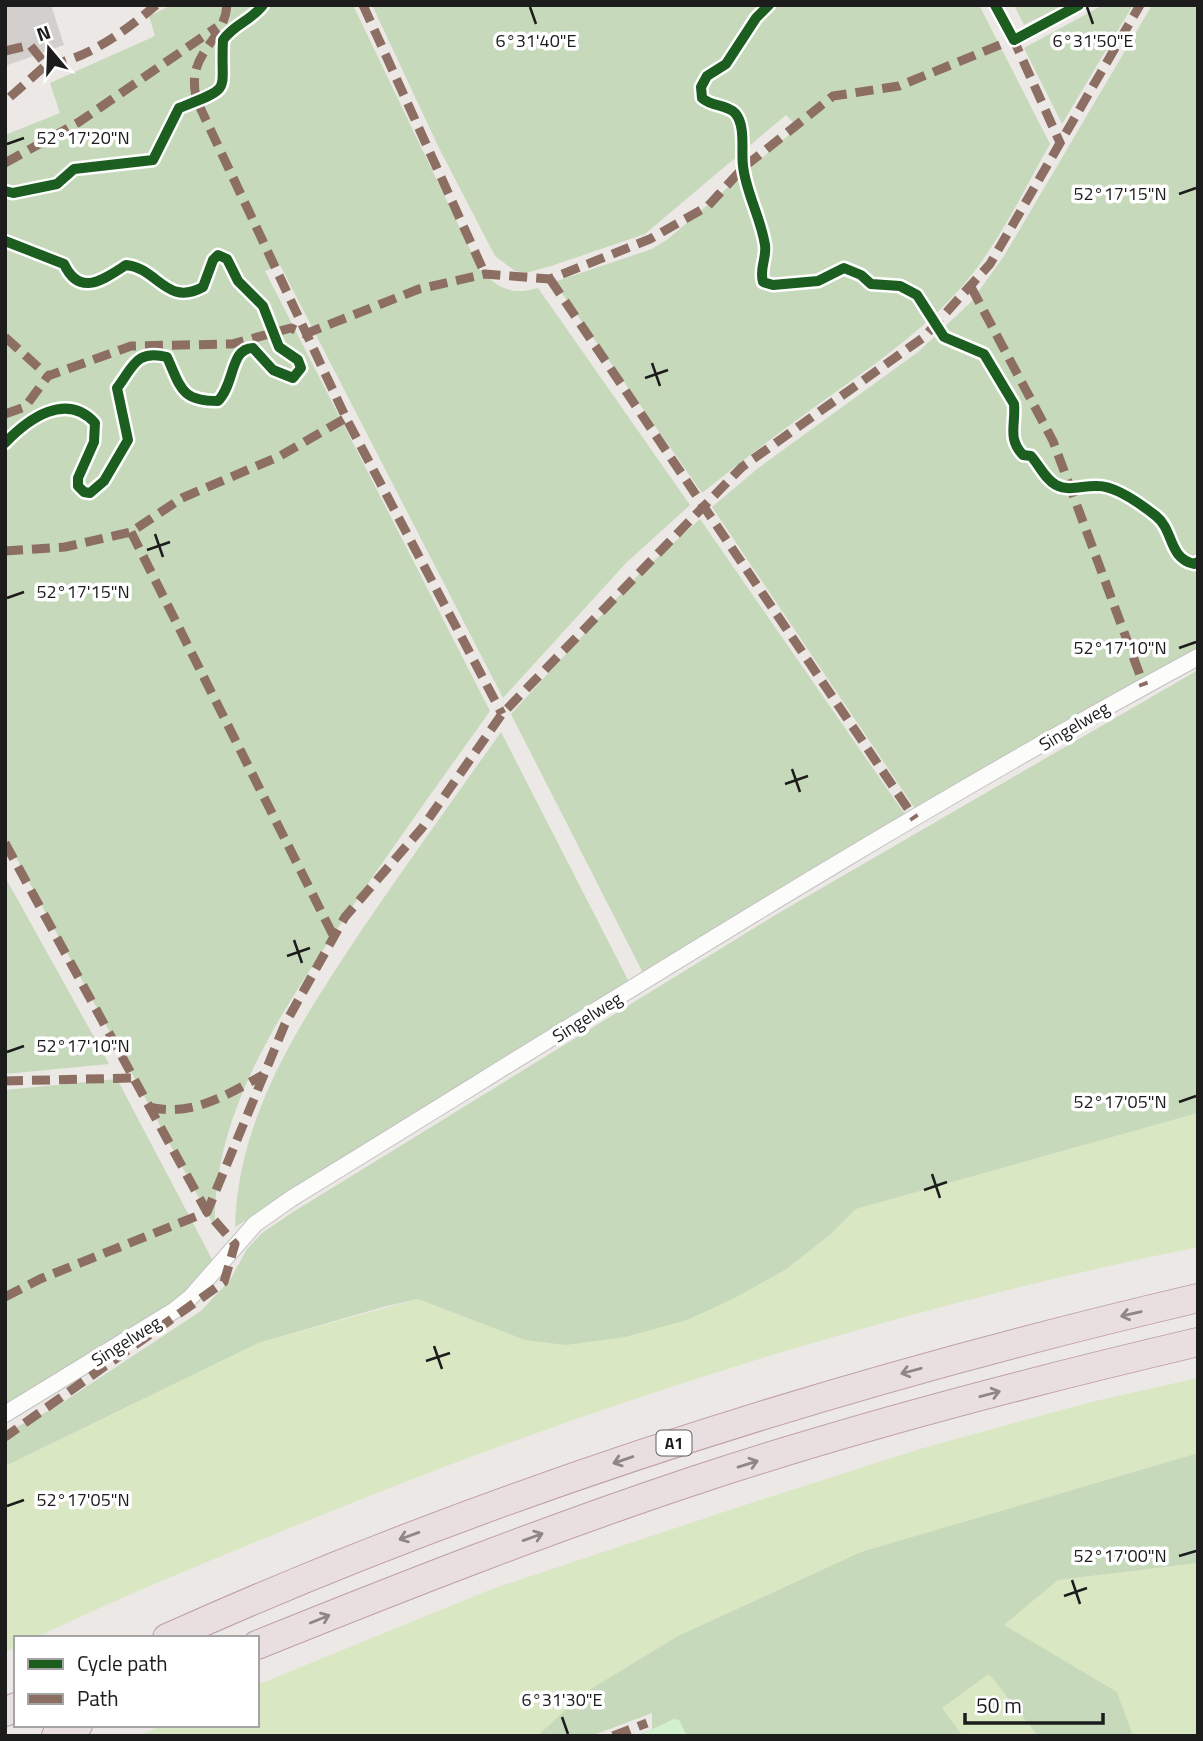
<svg xmlns="http://www.w3.org/2000/svg" width="1203" height="1741" font-family="'Titillium Web',sans-serif">
  <style>
    .grass { fill: #d9e7c3 }
    .forest { fill: #c7d9bb }
    .park { fill: #d3f1d1 }
    .building { fill: #d2cfcc }
    .lines { fill: none; stroke-linecap: round; stroke-linejoin: round }
    .minor-casing { stroke: #c3c2c1; stroke-width: 18 }
    .motorway-casing { stroke: #bf9da8; stroke-width: 30 }
    .minor { stroke: #fcfcfb; stroke-width: 16 }
    .motorway { stroke: #e9dee0; stroke-width: 28 }
    .quiet { stroke: #8d6e63; stroke-width: 9; stroke-dasharray: 18 9; stroke-linecap: butt }
    .cycleway-casing { stroke: #fff; stroke-width: 15 }
    .cycleway { stroke: #1b5e20; stroke-width: 10 }
    .oneway { stroke: #8d8788 }
    .ticks { fill: none; stroke: #1c1c1c; stroke-width: 2.5 }
    .labels { text-anchor: middle; dominant-baseline: central; stroke-width: 7; stroke-linejoin: round; paint-order: stroke }
    .shield { fill: #fff; stroke: #606060; stroke-width: 2 }
    .shield-label { font-size: 16px; font-weight: bold; fill: #1c1c1c }
    .street-label { font-size: 18px; fill: #1c1c1c; stroke: #fff }
    .ticks-label { font-size: 18px; text-anchor: middle; fill: #1c1c1c; stroke: #fff; stroke-width: 7; stroke-linejoin: round; paint-order: stroke }
  </style>
  <rect width="100%" height="100%" fill="#ebe8e5"/>
  <g class="grass">
    <path d="M1198,1113V1247C893,1309 595,1403 307,1521C216,1558 124,1595 35,1638H16V1647L5,1652V1451L258,1343L418,1299L525,1340L687,1320L733,1299L785,1270L831,1234L856,1209Z"/>
    <path d="M1198,1378V1453L861,1552L678,1636L584,1693L537,1736H138L163,1725H257V1685L492,1589L751,1503L920,1449L1091,1402Z"/>
    <path d="M1198,1563V1736H1133L1116,1692L1004,1625L1058,1580Z"/>
    <path d="M989,1674L1038,1736H963L942,1708Z"/>
  </g>
  <g class="forest">
    <path d="M172,5H353L480,270C498,288 512,296 538,288L690,505L626,563L503,698L280,265L265,271L490,711C441,780 391,849 344,919C282,1011 212,1112 215,1228L5,837V135L60,113L50,83L155,36L149,16Z"/>
    <path d="M372,5H979L1050,144C1022,193 996,250 957,292C916,337 865,371 816,406C777,434 739,463 702,493L554,282L652,249L668,239L798,127L786,115L645,234L551,266L526,273L515,271L495,256L439,148Z"/>
    <path d="M1014,5H1064L1024,25Z"/>
    <path d="M1103,5H1133L1062,124L1024,48Z"/>
    <path d="M1152,5H1198V649L1132,684L916,810L712,507L757,469L918,352L971,302L1004,256Z"/>
    <path d="M700,519L906,816L643,973L511,714L638,575Z"/>
    <path d="M1198,670V1113L856,1209L831,1234L785,1270L733,1299L687,1320L625,1337L566,1345L525,1340L418,1299L383,1307L258,1343L5,1466V1433L54,1408L201,1311L230,1280L247,1249L262,1233L293,1212L777,914Z"/>
    <path d="M501,732L629,982L235,1227C238,1114 302,1020 363,928C408,862 455,797 501,732Z"/>
    <path d="M5,877L109,1064L5,1074Z"/>
    <path d="M117,1079L215,1265L189,1292L5,1408V1090Z"/>
    <path d="M1198,1453V1563L1058,1580L1004,1625L1117,1692L1133,1736H1038L989,1674L942,1708L963,1736H635L652,1730V1713L591,1736H537L584,1693L678,1636L861,1552Z"/>
  </g>
  <path class="park" d="M674,1719L679,1720L687,1736H638Z"/>
  <path class="building" d="M5,5H51L64,45L5,66Z"/>
  <g class="lines">
    <defs>
      <path id="minor" d="M5,1414L175,1310L191,1297L255,1224L292,1198C592,1014 889,824 1198,657"/>
      <g id="motorway">
        <path d="M167,1638C498,1489 844,1381 1198,1298"/>
        <path d="M257,1645C401,1587 546,1530 693,1481C858,1426 1028,1382 1198,1342"/>
        <path d="M5,1712L16,1707"/>
        <path d="M56,1736L78,1725"/>
      </g>
    </defs>
    <use href="#minor" class="minor-casing"/>
    <use href="#motorway" class="motorway-casing"/>
    <use href="#minor" class="minor"/>
    <use href="#motorway" class="motorway"/>
    <g class="quiet">
      <path d="M227,5C224,45 184,51 197,101L346,418L502,714"/>
      <path d="M363,5L485,274"/>
      <path d="M1012,36L1061,145"/>
      <path d="M5,51L30,45L46,65C85,61 127,30 156,5"/>
      <path d="M10,97L46,65"/>
      <path d="M5,163L79,122L217,27"/>
      <path d="M550,279L915,819"/>
      <path d="M971,287L1053,441L1144,686"/>
      <path d="M5,337L48,376"/>
      <path d="M5,414L25,407L48,376L131,346L232,344L291,328L305,334L419,289L485,274L550,279L650,239L708,206L743,168L833,96L899,86L1017,38"/>
      <path d="M131,532L334,937"/>
      <path d="M5,551L65,547L131,532L182,498L280,456L346,418"/>
      <path d="M5,843L207,1212L235,1244L224,1282L5,1437"/>
      <path d="M5,1081L132,1078"/>
      <path d="M148,1107C192,1117 225,1096 263,1075"/>
      <path d="M5,1297L40,1279L207,1212L285,1024L345,917L422,828L502,714L742,467L924,337L990,264L1140,5"/>
      <path d="M613,1736L647,1723"/>
    </g>
    <defs>
      <g id="cycleway">
        <path d="M769,5L756,18L726,64L707,76L701,87L702,98C712,107 726,104 735,113C746,125 741,151 743,166C746,193 761,218 765,245C767,258 759,268 763,282L773,285L818,281L844,268L861,275L871,284L900,286L917,295L944,337L984,354L1014,404C1016,425 1007,438 1023,455L1031,456C1039,465 1045,479 1056,485C1070,492 1083,485 1098,486C1116,486 1142,505 1156,516C1174,530 1168,558 1194,564L1198,562"/>
        <path d="M995,5L1014,40L1079,5"/>
        <path d="M5,191L13,193L57,184L74,169L153,160L179,108C235,86 220,94 223,40C234,24 251,21 263,5"/>
        <path d="M5,241L64,264C80,298 104,279 126,265C158,268 166,307 203,287L213,260L218,255L227,259L238,281L263,306L279,347L298,360L301,368L293,378L273,370L253,348C230,348 235,384 218,401C181,401 181,388 167,357C136,349 133,367 117,388L128,440L104,481L90,493L84,492L78,486V478L94,442L95,423C66,391 28,419 5,443"/>
      </g>
    </defs>
    <use href="#cycleway" class="cycleway-casing"/>
    <use href="#cycleway" class="cycleway"/>
  </g>
  <defs><path id="oneway-shaft" d="M-6 0H5M1.5-3L5.5 0L1.5 3" fill="none" stroke-width="1.6" stroke-linecap="round" stroke-linejoin="round" transform="scale(1.75)"/></defs>
  <g class="oneway">
    <use href="#oneway-shaft" transform="translate(1131 1314) rotate(167)"/>
    <use href="#oneway-shaft" transform="translate(911 1371) rotate(165)"/>
    <use href="#oneway-shaft" transform="translate(990 1394) rotate(-15)"/>
    <use href="#oneway-shaft" transform="translate(623 1460) rotate(161)"/>
    <use href="#oneway-shaft" transform="translate(748 1464) rotate(-17)"/>
    <use href="#oneway-shaft" transform="translate(409 1536) rotate(160)"/>
    <use href="#oneway-shaft" transform="translate(533 1537) rotate(-20)"/>
    <use href="#oneway-shaft" transform="translate(320 1619) rotate(-22)"/>
  </g>
  <path class="ticks" d="M530,7L536,24M1087,7L1093,24M7,144L24,138M1179,194L1196,188M652,363L660,386M645,378L668,370M155,534L163,557M147,550L170,542M7,598L24,592M1179,648L1196,642M792,769L800,792M785,784L808,776M294,940L302,963M287,956L310,948M7,1052L24,1046M1179,1102L1196,1096M932,1174L940,1198M924,1190L947,1182M434,1346L442,1369M426,1361L450,1353M7,1506L24,1500M1179,1556L1196,1551M1072,1580L1080,1604M1064,1596L1087,1588M562,1717L568,1734"/>
  <g class="labels">
    <rect class="shield" x="656.5" y="1430.5" width="35" height="25" rx="5"/>
    <g class="shield-label">
      <text x="674" y="1443">A1</text>
    </g>
    <g class="street-label">
      <text transform="translate(1074 726) rotate(-31)">Singelweg</text>
      <text transform="translate(587 1017) rotate(-32)">Singelweg</text>
      <text transform="translate(126 1341) rotate(-32)">Singelweg</text>
    </g>
  </g>
  <g class="ticks-label">
    <text x="536" y="47">6°31'40"E</text>
    <text x="1093" y="47">6°31'50"E</text>
    <text x="83" y="144">52°17'20"N</text>
    <text x="1120" y="200">52°17'15"N</text>
    <text x="83" y="598">52°17'15"N</text>
    <text x="1120" y="654">52°17'10"N</text>
    <text x="83" y="1052">52°17'10"N</text>
    <text x="1120" y="1108">52°17'05"N</text>
    <text x="83" y="1506">52°17'05"N</text>
    <text x="1120" y="1562">52°17'00"N</text>
    <text x="562" y="1706">6°31'30"E</text>
  </g>
  <rect width="1203" height="1741" fill="none" stroke="#1c1c1c" stroke-width="14"/>
  <rect x="14" y="1636" width="245" height="91" fill="#ffffff" stroke="#a4a4a4" stroke-width="2"/>
  <rect x="28" y="1659" width="35" height="10" fill="#1b5e20" stroke="#a4a4a4" stroke-width="2"/>
  <text x="77" y="1671" font-size="21" fill="#1c1c1c">Cycle path</text>
  <rect x="28" y="1694" width="35" height="10" fill="#8d6e63" stroke="#a4a4a4" stroke-width="2"/>
  <text x="77" y="1706" font-size="21" fill="#1c1c1c">Path</text>
  <g transform="translate(49 49) rotate(341)" stroke="#ffffff" stroke-width="5" paint-order="stroke">
  <path d="M0-5L12 26L0 18L-12 26Z" fill="#1c1c1c"/>
  <text y="-10" font-size="19" font-weight="bold" text-anchor="middle" fill="#1c1c1c">N</text>
  </g>
  <path d="M965 1713v10h138v-10" fill="none" stroke="#1c1c1c" stroke-width="3.5"/>
  <text x="976" y="1713" font-size="21" fill="#1c1c1c" stroke="#ffffff" stroke-width="5" paint-order="stroke">50 m</text>
</svg>
